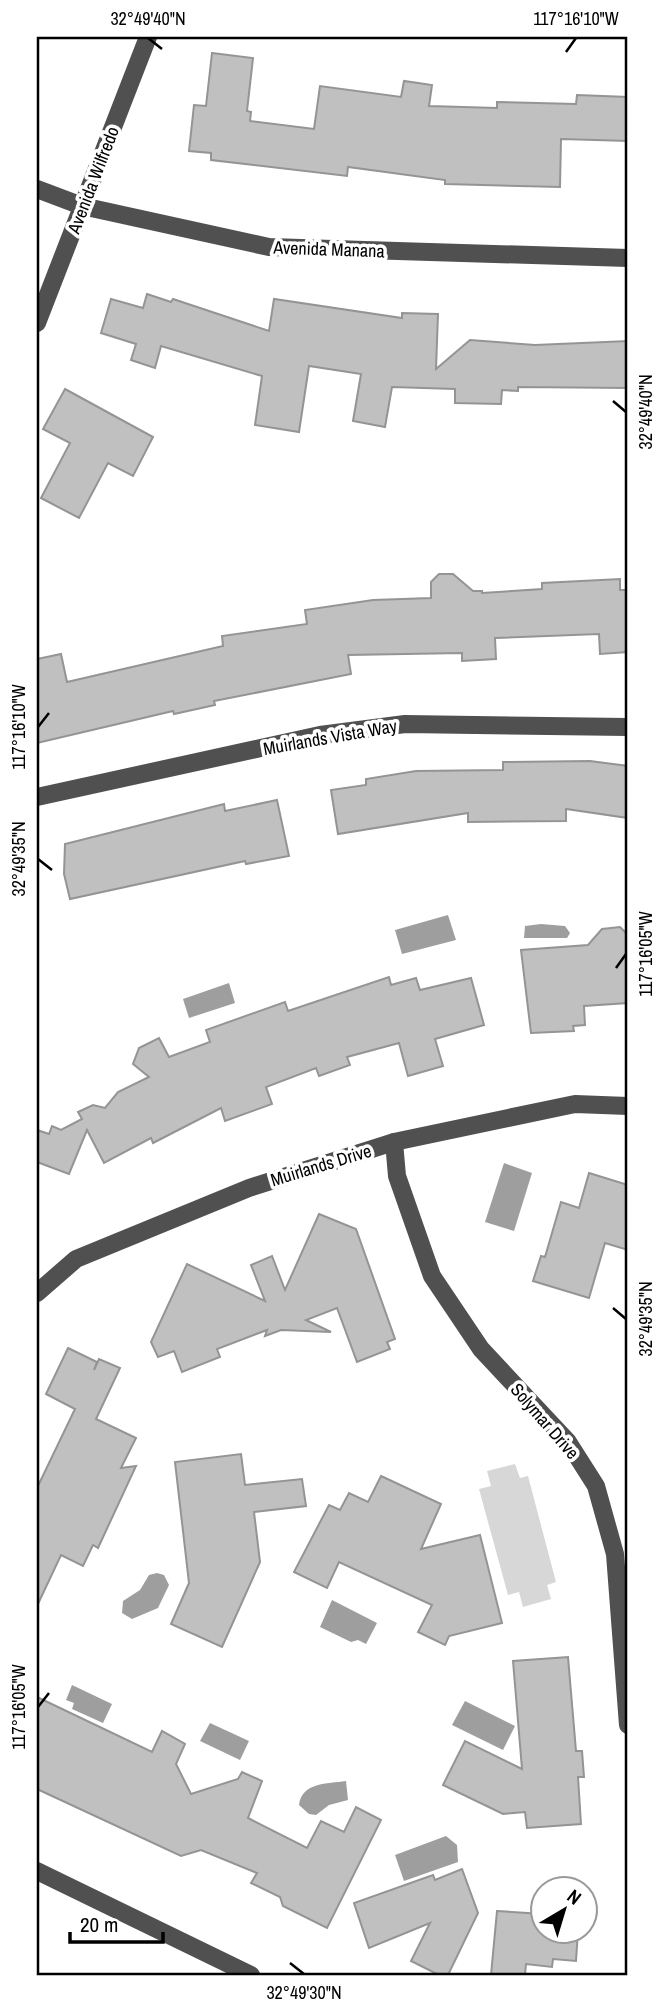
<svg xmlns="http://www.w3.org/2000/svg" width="665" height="2012" font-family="'Archivo Narrow',sans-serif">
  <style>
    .green { fill: #d7d7d7 }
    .water { fill: #9e9e9e }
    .building { fill: #c0c0c0; stroke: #949494; stroke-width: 2 }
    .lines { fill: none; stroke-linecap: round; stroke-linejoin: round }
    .minor { stroke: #505050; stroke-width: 18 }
    .ticks { fill: none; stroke: #000; stroke-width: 2.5 }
    .labels { text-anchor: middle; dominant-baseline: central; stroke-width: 7; stroke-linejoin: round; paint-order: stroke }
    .street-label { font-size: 18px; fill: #000; stroke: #fff }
    .neatline { fill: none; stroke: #000; stroke-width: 2.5 }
    .ticks-label { font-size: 18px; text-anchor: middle; fill: #000 }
  </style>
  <rect width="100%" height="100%" fill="#fff"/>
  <path class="green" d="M515,1464L520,1478L528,1476L556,1582L547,1585L551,1599L523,1607L519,1592L508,1595L479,1489L491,1486L487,1471Z"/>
  <g class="water">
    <path d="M448,915L456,940L402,954L395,930Z"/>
    <path d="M541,924L565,926L570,933L567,938H524L525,926Z"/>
    <path d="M229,983L235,1003L189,1018L183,999Z"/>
    <path d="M504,1163L532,1173L514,1231L485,1222Z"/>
    <path d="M157,1573L164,1575L169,1585L158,1608L132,1619L122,1613L123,1601L140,1590L149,1575Z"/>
    <path d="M332,1600L377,1623L366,1644L358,1640L351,1642L320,1627Z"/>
    <path d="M72,1685L112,1704L103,1723L72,1709L74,1703L66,1700Z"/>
    <path d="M465,1701L515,1726L503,1750L452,1725Z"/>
    <path d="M210,1723L249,1741L240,1760L200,1741Z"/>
    <path d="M346,1781L348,1800L329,1805L316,1815L309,1814L299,1805C302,1782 327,1784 346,1781Z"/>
    <path d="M446,1836L457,1845L458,1862L404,1881L395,1855Z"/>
  </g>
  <g class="building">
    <path d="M212,53L253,58L247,111L251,112L250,121L314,129L320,86L401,97L404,81L432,85L429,106L497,108V102L576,104L577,95L628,97V141L561,139L560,187L445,184V180L348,167L347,176L211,160V153L189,151L194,105L206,106Z"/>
    <path d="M147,294L171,302L173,299L269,331L274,299L402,318V313L438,314L436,369L470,340L535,345L628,341V388L518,387V391L502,390L501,404L455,403V389L392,387L385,427L353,421L361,374L309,366L299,432L255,425L262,376L161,346L155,368L131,360L136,344L101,333L111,299L143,308Z"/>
    <path d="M65,389L153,437L133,476L108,463L79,518L41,498L70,443L43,429Z"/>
    <path d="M439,574H453L473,591H482V593L542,589V583L620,579V590H628V652L600,654L599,634L495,638L496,659L462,661V653L348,655L351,674L214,701L215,705L174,714L173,711L37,743V659L61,654L67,682L223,646L222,636L307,624L305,610L373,600L431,598V582Z"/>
    <path d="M590,761L628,766V818L566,809V821L468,822V813L338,834L331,790L366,785V779L416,771L503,770V762Z"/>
    <path d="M277,800L289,856L246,864L245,861L70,899L64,874L65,844L224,804L225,811Z"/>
    <path d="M620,927L628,935V1003L584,1006L585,1025L573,1026L574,1031L531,1033L521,950L588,945L602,929Z"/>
    <path d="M389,977L391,985L416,978L420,990L471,978L484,1025L435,1039L443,1066L408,1076L399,1043L347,1057L350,1065L319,1076L316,1068L266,1087L272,1104L225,1121L221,1108L153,1143L151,1138L104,1163L87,1130L69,1174L37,1162V1130L49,1134L52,1126L61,1130L82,1119L78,1112L93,1105L105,1108L118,1092L149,1077L133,1064L139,1048L159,1038L169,1057L210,1042L206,1030L285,1002L288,1011Z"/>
    <path d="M589,1173L628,1185V1250L605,1243L589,1298L533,1281L541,1256L545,1257L561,1202L579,1208Z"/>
    <path d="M319,1214L356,1229L395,1339L387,1342L390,1349L357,1362L337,1308L306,1320L331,1332L281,1330L265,1336L267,1330L217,1349L220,1357L182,1372L174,1351L158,1357L151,1342L187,1264L265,1301L251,1265L272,1256L285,1290Z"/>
    <path d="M68,1348L97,1362L94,1370L99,1359L120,1368L96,1419L136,1438L121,1468L136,1466L98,1548L93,1545L83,1566L61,1555L37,1606V1488L75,1409L46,1394Z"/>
    <path d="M241,1454L245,1485L302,1479L306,1506L254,1512L260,1562L222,1647L171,1624L189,1583L175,1462Z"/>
    <path d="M381,1476L441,1504L421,1549L480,1535L502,1623L449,1636L445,1645L418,1632L432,1605L339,1562L327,1588L294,1572L329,1505L340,1510L349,1493L368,1502Z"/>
    <path d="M568,1657L576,1751H582L584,1777H578L581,1824L527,1828L525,1812L503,1814L443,1785L465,1741L522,1769L513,1661Z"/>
    <path d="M37,1697L152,1752L162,1731L185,1744L176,1764L191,1794L238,1779L242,1772L262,1781L248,1818L307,1848L321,1821L344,1832L356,1807L381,1820L327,1928L283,1906L280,1897L251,1883L257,1873L201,1850L181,1856L37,1789Z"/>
    <path d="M462,1869L478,1913L448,1975H439L411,1961L430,1923L369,1948L354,1903L433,1875L435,1880Z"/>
    <path d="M497,1911L542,1914V1931H578L576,1961L553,1959L552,1967L526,1964L525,1975H491Z"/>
  </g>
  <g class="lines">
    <g class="minor">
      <path d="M37,189L82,206L269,247L628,258"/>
      <path d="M37,323L148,37"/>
      <path d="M37,797L320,735L405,724L628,727"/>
      <path d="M394,1142L397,1176L432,1276L481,1349L568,1442L596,1486L615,1554L628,1725"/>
      <path d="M37,1293L76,1259L249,1188L394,1142L575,1104L628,1106"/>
      <path d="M37,1871L251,1975"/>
    </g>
  </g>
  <path class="ticks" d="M148,38L162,49M566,52L576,38M613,401L626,412M38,727L49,713M38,859L52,870M616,968L626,954M613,1308L626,1319M38,1707L49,1693M290,1963L304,1974"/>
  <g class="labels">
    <g class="street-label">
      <text transform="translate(93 180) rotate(-69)">Avenida Wilfredo</text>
      <text transform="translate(329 249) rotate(2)">Avenida Manana</text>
      <text transform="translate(330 737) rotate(-10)">Muirlands Vista Way</text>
      <text transform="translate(321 1165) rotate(-17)">Muirlands Drive</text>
      <text transform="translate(545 1421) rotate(49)">Solymar Drive</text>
    </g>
  </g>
  <rect width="665" height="2012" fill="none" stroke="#ffffff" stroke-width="77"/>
  <g transform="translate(564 1910) rotate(38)"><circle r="33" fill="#ffffff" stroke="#999999" stroke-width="2"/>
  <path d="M0-5L12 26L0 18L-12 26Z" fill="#000000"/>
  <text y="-10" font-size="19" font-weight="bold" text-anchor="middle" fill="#000000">N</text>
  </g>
  <path d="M70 1932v10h93v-10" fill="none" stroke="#000000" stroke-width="3.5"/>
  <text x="80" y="1932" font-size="21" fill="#000000" stroke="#ffffff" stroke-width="5" paint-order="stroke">20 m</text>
  <rect x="38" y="38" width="588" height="1936" class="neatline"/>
  <g class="ticks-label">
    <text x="148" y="25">32°49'40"N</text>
    <text x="576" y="25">117°16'10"W</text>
    <text transform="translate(646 412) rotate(-90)" y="6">32°49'40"N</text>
    <text transform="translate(19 727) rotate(-90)" y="6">117°16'10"W</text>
    <text transform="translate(19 859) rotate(-90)" y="6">32°49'35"N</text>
    <text transform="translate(646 954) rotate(-90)" y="6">117°16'05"W</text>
    <text transform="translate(646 1319) rotate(-90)" y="6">32°49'35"N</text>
    <text transform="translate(19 1707) rotate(-90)" y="6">117°16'05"W</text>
    <text x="304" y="1999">32°49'30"N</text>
  </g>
</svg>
